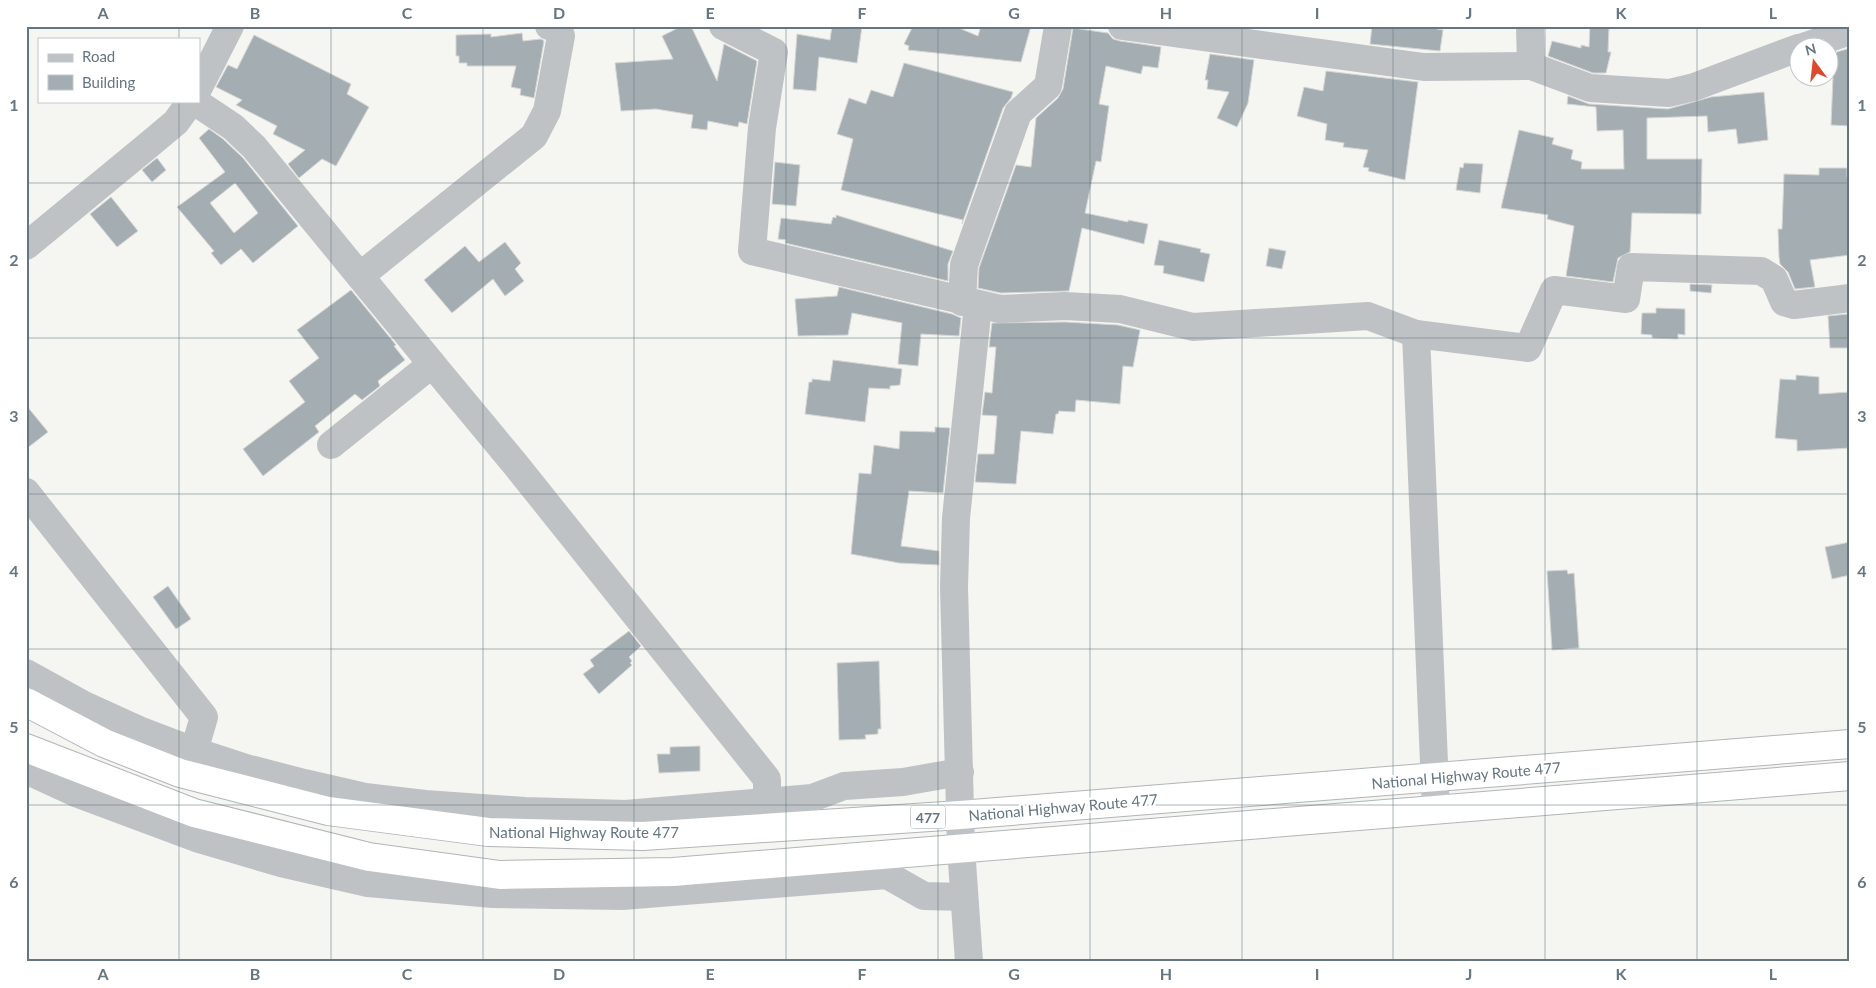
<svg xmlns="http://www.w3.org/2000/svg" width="1876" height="988" font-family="Lato,sans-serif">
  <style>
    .building { fill: #a4adb2; stroke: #d6d6d4; fill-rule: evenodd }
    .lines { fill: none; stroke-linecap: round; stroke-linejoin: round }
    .highway-casing { stroke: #b1b5b8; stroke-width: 30 }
    .minor { stroke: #bec2c5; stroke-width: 28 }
    .highway { stroke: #fff; stroke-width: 28 }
    .grid { fill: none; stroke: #657681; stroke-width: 1; stroke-opacity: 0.55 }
    .labels { text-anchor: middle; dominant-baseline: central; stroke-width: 5; stroke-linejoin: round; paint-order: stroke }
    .shield { fill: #fff; stroke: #939fa7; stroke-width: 1 }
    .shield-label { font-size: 14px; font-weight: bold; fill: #657681 }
    .street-label { font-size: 15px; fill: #657681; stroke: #fff }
    .neatline { fill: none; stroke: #657681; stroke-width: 2 }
    .grid-label { font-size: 16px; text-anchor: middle; font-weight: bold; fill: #657681 }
  </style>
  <rect width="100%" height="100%" fill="#f5f5f1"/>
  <g class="building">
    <path d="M682,26H691L717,81L724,44L757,61L747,124L739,122L738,127L708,121L707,130L691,128L693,115L656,109L621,111L615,63L673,59L662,36Z"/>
    <path d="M832,26H862L857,63L819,57L816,91L793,89L797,34L830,40Z"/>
    <path d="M913,26H954L978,36L981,26H1031L1021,62L908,50L909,46L904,44Z"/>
    <path d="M1372,26H1438L1437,29L1443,30L1440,51L1370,44Z"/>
    <path d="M1590,26H1609L1608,52H1611L1606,73H1593L1548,56L1552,41L1581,48V45L1589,47Z"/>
    <path d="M1073,28L1108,33L1113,39L1120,41L1161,47L1158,68L1143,66L1141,74L1106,66L1099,104L1109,106L1101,162L1096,161L1085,213L1128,222V220L1148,224L1144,244L1082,228L1069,291L1001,293L978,288L979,268L1016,165L1031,167L1036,118L1058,98L1063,89Z"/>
    <path d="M522,33L523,41L541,39L544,41L534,98L520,95L521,89L511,87L516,66H467V63H459V56H456V35L491,34V37Z"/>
    <path d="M254,35L351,84L347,94L369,107L336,166L322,159L299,178L288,164L305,150L273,134L277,126L236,105L242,100L216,87L228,65L237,69Z"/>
    <path d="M1850,48V126L1831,125L1834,53Z"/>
    <path d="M1210,54L1254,60L1248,103L1237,127L1217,118L1229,92L1207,89L1208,80H1205Z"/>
    <path d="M904,63L1013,92L1011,98L1003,108L962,224L963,220L841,190L853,139L837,134L849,98L866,104L871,90L893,97Z"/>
    <path d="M1326,71L1418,82L1405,180L1368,171L1369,168L1363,167L1368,150L1343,147L1344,143L1325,140L1327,124L1297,116L1304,87L1323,91Z"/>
    <path d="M1764,92L1768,140L1738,144L1736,129L1708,132L1707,116L1647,118V159H1702L1701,214L1632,213L1630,252L1618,258L1613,282L1566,276L1574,226L1547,219L1548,215L1501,208L1519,130L1554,138L1552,144L1573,150L1571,159L1582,162L1581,169H1624L1623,130L1597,131L1596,107L1567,104L1568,96L1589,104L1668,109L1711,97Z"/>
    <path d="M209,129L223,139L243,158L298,226L253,263L241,249L221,265L211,253L214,251L177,207L225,172L199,138ZM235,183L258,213L234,233L210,203Z"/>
    <path d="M157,158L166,170L152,182L142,170Z"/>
    <path d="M775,162L800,165L796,206L772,204Z"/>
    <path d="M1464,163L1483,164L1480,193L1456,190L1460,167L1463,168Z"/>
    <path d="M1819,168H1847V177H1850V255L1810,260L1815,287L1795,289L1788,272L1780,264L1779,257L1778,229H1782L1784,174L1819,175Z"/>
    <path d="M111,197L138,231L117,247L90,214Z"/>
    <path d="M836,215L953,251L948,264V281L785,243L786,240L778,239L781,218L831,224L833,217L836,218Z"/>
    <path d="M1159,240L1201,249L1200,252L1210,254L1204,282L1163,273L1164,266L1154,265Z"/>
    <path d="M505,242L521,263L515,269L524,281L505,296L493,279L452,313L424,280L465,246L479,262Z"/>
    <path d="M1269,248L1286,251L1282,269L1266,266Z"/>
    <path d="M1690,284L1712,285L1711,293L1690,291Z"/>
    <path d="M839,287L952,314L961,318L959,336L921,334L918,366L898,364L902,323L852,313L848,335L798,336L795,299L837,296Z"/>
    <path d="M351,290L396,345L394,346L405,360L378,381L380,386L362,400L355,394L315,426L319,432L263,476L243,449L305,402L289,381L319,358L297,330Z"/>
    <path d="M1656,308L1685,309V335L1678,334V339L1652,338V335L1641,334L1642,313H1656Z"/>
    <path d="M1848,314L1849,348H1830L1828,316Z"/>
    <path d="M1065,322L1118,325L1140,330L1133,367L1123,366L1120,404L1076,400L1075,412L1059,411L1058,414H1056L1053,434L1021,431L1016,484L975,482L978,454H994L997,416L982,415L985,392L992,393L996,347H989L992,323Z"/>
    <path d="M833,360L902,369L900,385L890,386V389L869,388L865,422L805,414L809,382H812V379L830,381Z"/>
    <path d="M1796,375L1819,377V394L1850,392V448L1797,451V440L1775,438L1780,379L1796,380Z"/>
    <path d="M26,405L48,432L26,449Z"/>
    <path d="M935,427L950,428L943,493L909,491L901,546L939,551V565L899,563L851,554L859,473L871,474L874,445L899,449L900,431L935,432Z"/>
    <path d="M1850,542V575L1832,579L1825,547Z"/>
    <path d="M1567,570L1568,574L1574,573L1579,648L1552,650L1547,571Z"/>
    <path d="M168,586L191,619L176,629L153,597Z"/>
    <path d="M629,631L641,646L629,657L632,661L630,663L632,665L599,694L583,674L594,666L590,660Z"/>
    <path d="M879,661L881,729H878V734L865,735L866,739L839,740L837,663Z"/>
    <path d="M700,746V771L659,773L657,754H670V747Z"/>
  </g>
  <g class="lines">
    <defs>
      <g id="highway">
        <path d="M26,702L104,743L180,773L328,811L488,832L643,836L960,815L1850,744"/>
        <path d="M26,748L194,813L369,857L500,875L673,872L1850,776"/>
      </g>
    </defs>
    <use href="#highway" class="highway-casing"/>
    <g class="minor">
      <path d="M723,26L774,52L762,128L752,251L1000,309L1065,306L1120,309L1193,327L1368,316L1416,334L1528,348L1554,290L1626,299L1631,267L1761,271L1774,279L1784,302L1794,305L1850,298"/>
      <path d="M1122,26L1424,67L1531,66L1590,88L1669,93L1694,87L1798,48"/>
      <path d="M1530,26L1531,66"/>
      <path d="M1800,48L1850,31"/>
      <path d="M199,87L230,26"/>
      <path d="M194,101L233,127L254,147L432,364L331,445"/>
      <path d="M26,246L151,143L176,122L191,101"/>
      <path d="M360,276L534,136L547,111L561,36L558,29L549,26"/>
      <path d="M962,302L964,265L1018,113L1048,86L1058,26"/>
      <path d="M1416,334L1436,810"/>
      <path d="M432,364L515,464L767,779V819"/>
      <path d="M26,492L204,717L194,751"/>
      <path d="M26,673L84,705L139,730L194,751L246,768L304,783L365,797L425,804L525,811L626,814L812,798L844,786L903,782L960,772"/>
      <path d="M26,770L78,794L196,838L281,863L368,883L493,894L622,896L887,875L924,896L964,897"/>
      <path d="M969,962L961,848L954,587L956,518L978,305"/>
    </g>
    <use href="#highway" class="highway"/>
  </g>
  <path class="grid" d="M179,26V39M331,26V962M483,26V962M634,26V962M786,26V962M938,26V962M1090,26V962M1242,26V962M1393,26V962M1545,26V962M1697,26V962M179,101V962M26,183H1850M26,338H1850M26,494H1850M26,649H1850M26,805H1850"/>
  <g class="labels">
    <rect class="shield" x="910.5" y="805.5" width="35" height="23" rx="4"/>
    <g class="shield-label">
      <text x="928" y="817">477</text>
    </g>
    <g class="street-label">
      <text transform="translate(1466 775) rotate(-5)">National Highway Route 477</text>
      <text transform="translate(1063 807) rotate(-5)">National Highway Route 477</text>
      <text x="584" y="832">National Highway Route 477</text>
    </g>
  </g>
  <rect width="1876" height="988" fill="none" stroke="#ffffff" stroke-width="55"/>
  <rect x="38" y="38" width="162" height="65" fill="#ffffff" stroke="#c1c8cd"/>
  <rect x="48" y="54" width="25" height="8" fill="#bec2c5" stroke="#c1c8cd"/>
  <text x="82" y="62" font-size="15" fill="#657681">Road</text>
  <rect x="48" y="75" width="25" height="15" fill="#a4adb2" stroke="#c1c8cd"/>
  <text x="82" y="88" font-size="15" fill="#657681">Building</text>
  <g transform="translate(1814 62) rotate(345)"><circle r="24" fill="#ffffff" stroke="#c1c8cd"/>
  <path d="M0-4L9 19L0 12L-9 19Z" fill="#da4b2d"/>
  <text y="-8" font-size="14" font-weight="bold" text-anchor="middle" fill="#657681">N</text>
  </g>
  <rect x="28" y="28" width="1820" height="932" class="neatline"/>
  <g class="grid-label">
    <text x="103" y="19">A</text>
    <text x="255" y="19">B</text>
    <text x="407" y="19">C</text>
    <text x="559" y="19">D</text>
    <text x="710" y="19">E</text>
    <text x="862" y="19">F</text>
    <text x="1014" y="19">G</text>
    <text x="1166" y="19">H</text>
    <text x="1317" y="19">I</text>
    <text x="1469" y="19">J</text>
    <text x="1621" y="19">K</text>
    <text x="1773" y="19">L</text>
    <text x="14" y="111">1</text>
    <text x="1862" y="111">1</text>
    <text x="14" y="266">2</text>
    <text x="1862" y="266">2</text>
    <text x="14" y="422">3</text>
    <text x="1862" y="422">3</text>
    <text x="14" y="577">4</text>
    <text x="1862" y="577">4</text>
    <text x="14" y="733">5</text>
    <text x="1862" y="733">5</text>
    <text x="14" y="888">6</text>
    <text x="1862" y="888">6</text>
    <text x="103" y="980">A</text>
    <text x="255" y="980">B</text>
    <text x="407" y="980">C</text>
    <text x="559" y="980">D</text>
    <text x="710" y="980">E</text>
    <text x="862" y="980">F</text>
    <text x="1014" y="980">G</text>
    <text x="1166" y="980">H</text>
    <text x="1317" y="980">I</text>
    <text x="1469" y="980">J</text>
    <text x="1621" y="980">K</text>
    <text x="1773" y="980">L</text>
  </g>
</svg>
